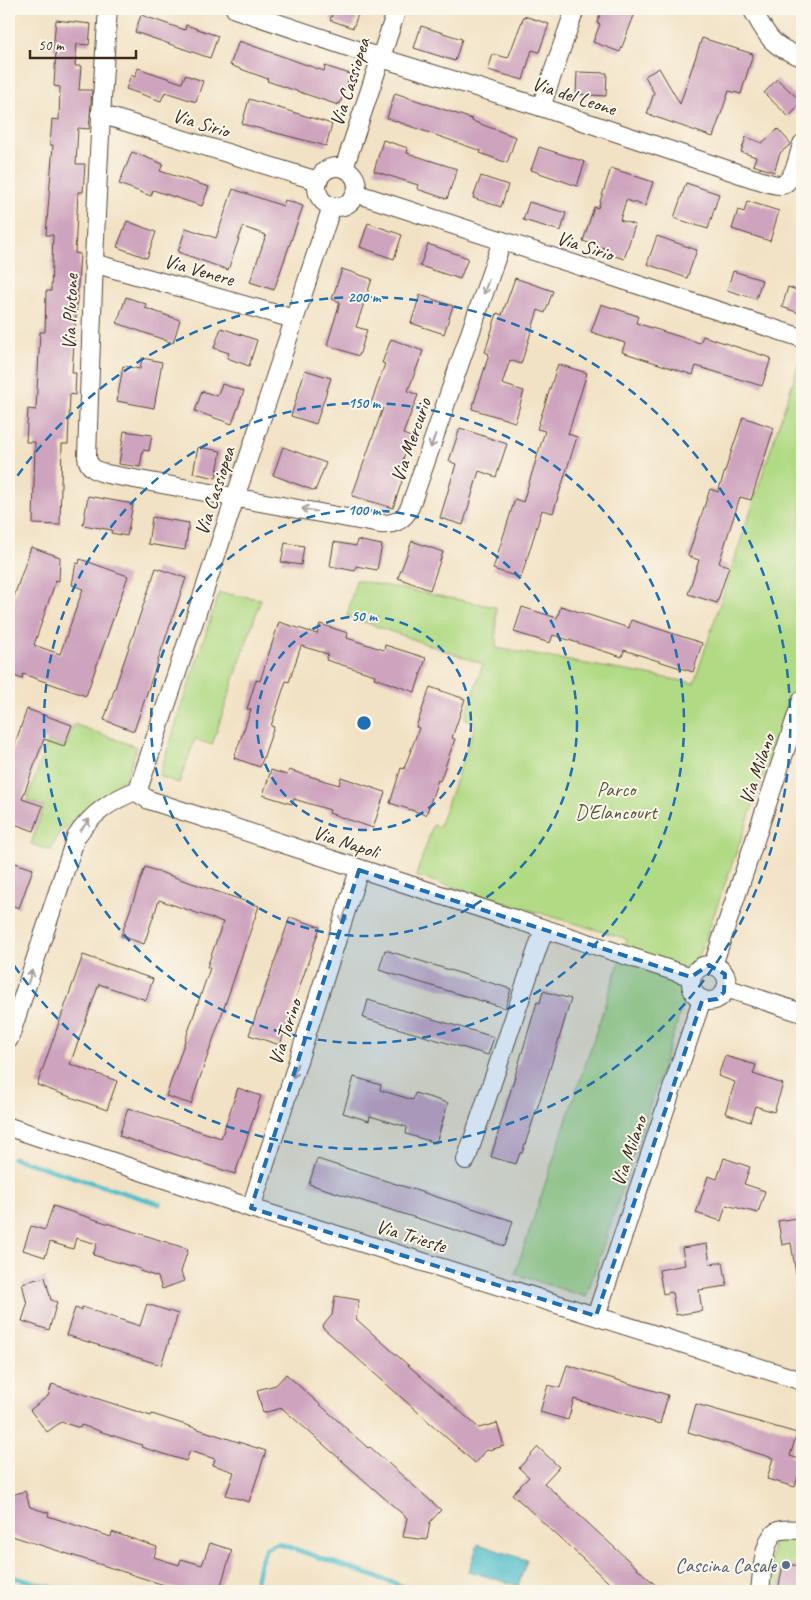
<svg xmlns="http://www.w3.org/2000/svg" width="811" height="1600" font-family="Caveat,sans-serif">
  <style>
    .green { fill: #b1da84; stroke: #768251 }
    .water { fill: #52bfca; stroke: #467474 }
    .lines { fill: none; stroke-linecap: round; stroke-linejoin: round }
    .stream { stroke: #52bfca; stroke-width: 4.5 }
    .building { fill: #cda3bd }
    .street-casing { stroke: #564637; stroke-width: 20 }
    .street { stroke: #fff; stroke-width: 18 }
    .oneway { stroke: #a79f9a }
    .marked { fill: #1f6fb2; fill-opacity: 0.2; stroke: #1f6fb2; stroke-width: 4; stroke-dasharray: 10 6; stroke-linejoin: round }
    .ring { fill: none; stroke: #1f6fb2; stroke-width: 2.5; stroke-dasharray: 9 6 }
    .service-dot { fill: #5c6f8a; stroke: #fbf7ec; stroke-width: 2 }
    .labels { text-anchor: middle; dominant-baseline: central; stroke-width: 4; stroke-linejoin: round; paint-order: stroke }
    .street-label { font-size: 20px; fill: #3b2a1e; stroke: #fbf7ec }
    .park-label { font-size: 20px; fill: #585638; stroke: #fbf7ec }
    .service-label { font-size: 20px; fill: #4e5e75; stroke: #fbf7ec; text-anchor: end }
    .centre { fill: #1f6fb2; stroke: #fbf7ec; stroke-width: 2.5 }
    .ring-label { font-size: 15px; text-anchor: middle; font-weight: bold; fill: #1f6fb2; stroke: #fbf7ec; stroke-width: 4; stroke-linejoin: round; paint-order: stroke }
  </style>
  <rect width="100%" height="100%" fill="#fbf7ec"/>
  <filter id="ink" filterUnits="userSpaceOnUse"><feTurbulence type="fractalNoise" baseFrequency=".02" numOctaves="2"/><feDisplacementMap in="SourceGraphic" scale="10" xChannelSelector="R" yChannelSelector="G"/><feConvolveMatrix kernelMatrix="1 2 1 2 8 2 1 2 1" color-interpolation-filters="sRGB"/></filter>
  <filter id="wash" filterUnits="userSpaceOnUse"><feTurbulence type="fractalNoise" baseFrequency=".0096" numOctaves="4" result="noise"/><feDisplacementMap in="SourceGraphic" scale="20" xChannelSelector="R" yChannelSelector="G"/><feGaussianBlur stdDeviation="1.12" result="paint"/><feColorMatrix in="noise" values="0 0 0 0 0 0 0 0 0 0 0 0 0 0 0 0 0 1.4 0 .05"/><feComposite in="paint" operator="in"/></filter>
  <g filter="url(#wash)">
    <rect width="100%" height="100%" fill="#f2e2c5"/>
    <g class="green">
      <path d="M802,354V668L701,951L586,1297L515,1274L627,939L416,876L433,825L439,827L476,723L465,718L483,664L347,616L356,580L496,607V648L694,683Z"/>
      <path d="M219,593L261,599L212,745L195,739L179,783L159,776Z"/>
      <path d="M74,724L137,747L126,778L58,834L51,850L31,844L44,807L27,800L48,741L65,747Z"/>
      <path d="M774,1538H802V1591H766Z"/>
    </g>
    <path class="water" d="M478,1544L527,1560L518,1586L469,1571Z"/>
    <g class="lines">
      <g class="stream">
        <path d="M13,1158L160,1204"/>
        <path d="M9,1576L65,1591"/>
        <path d="M254,1591L260,1563L266,1548L277,1543L417,1591"/>
      </g>
    </g>
    <g id="blocks">
      <g class="building">
        <path d="M334,9H360L353,28L330,20Z"/>
        <path d="M602,9H622L635,13L620,52L593,42L600,24L597,23Z"/>
        <path d="M141,15L185,30L186,25L218,36L210,58L135,32Z"/>
        <path d="M524,16L549,24L539,52L532,50L523,80L488,70L493,54L508,58Z"/>
        <path d="M56,20L91,24L89,45L77,44L75,66H81L79,90H92L89,129L78,128L76,164H85L83,192H78L75,253L80,254L72,373H76L75,395L70,394L68,444H62L60,525L33,524L35,442H26L28,409L36,410L40,332H45L46,291H51L53,235H46L53,145H50L52,119L59,120L60,87L54,86L56,50L53,49Z"/>
        <path d="M421,26L462,39L455,61L414,48Z"/>
        <path d="M702,38L753,54L741,94L729,91L713,137L647,114L654,93L645,76L659,68L680,104Z"/>
        <path d="M239,41L324,71L325,66L350,74L340,104L338,103V105L267,81L268,79L230,65Z"/>
        <path d="M138,68L182,83L185,75L203,81L196,102L165,92L161,101L126,89L131,75L135,77Z"/>
        <path d="M577,72L607,73L606,96L576,94Z"/>
        <path d="M777,79L802,102L789,117L764,93Z"/>
        <path d="M395,93L472,119V121L516,137L507,163L480,153L481,151L387,118Z"/>
        <path d="M249,99L332,124L326,146L242,124Z"/>
        <path d="M778,129L791,144L780,153L774,172L753,165L756,157L741,152L746,137L762,143Z"/>
        <path d="M383,140L408,148L407,153L457,169L447,199L417,189L418,185L374,171Z"/>
        <path d="M539,147L585,162L577,186L531,170Z"/>
        <path d="M132,152L163,164L160,171L209,187L202,206L153,190L151,196L119,184Z"/>
        <path d="M611,168L653,182L645,206L626,200L620,220L635,225L624,259L603,252L604,248L583,241L594,207L598,208Z"/>
        <path d="M481,176L508,185L501,207L473,198Z"/>
        <path d="M686,183L719,194L708,229L674,218Z"/>
        <path d="M233,189L283,206L285,200L303,206L274,290L250,282L266,235L243,227L228,270L178,252L186,228L216,238Z"/>
        <path d="M747,201L779,211L770,241L732,229L738,210L744,212Z"/>
        <path d="M529,202L566,213L561,231L523,220Z"/>
        <path d="M127,221L156,232L147,258L117,247Z"/>
        <path d="M368,223L402,235L394,259L360,247Z"/>
        <path d="M657,236L697,250L687,278L647,264Z"/>
        <path d="M428,244L468,258L460,279L420,266Z"/>
        <path d="M342,269L372,279L356,327L367,330L359,356L327,345L340,302L332,299Z"/>
        <path d="M733,271L762,280L756,299L727,290Z"/>
        <path d="M515,278L553,291L545,313L538,310L521,364L510,360L502,384L524,391L515,422L472,409L489,354L485,352L497,313L502,315Z"/>
        <path d="M788,287L802,292V314L782,307Z"/>
        <path d="M420,295L453,306L444,334L411,323Z"/>
        <path d="M126,297L146,304L145,308L180,320L173,343L117,323Z"/>
        <path d="M601,304L638,316L636,323L700,343L703,336L771,358L762,386L696,366L693,375L622,352L625,343L591,332Z"/>
        <path d="M221,328L257,340L249,366L227,358L229,353L214,348Z"/>
        <path d="M391,339L423,351L408,391L418,395L403,434L411,437L397,476L403,478L393,508L352,496L383,408L371,403L385,364L382,363Z"/>
        <path d="M142,358L162,362L154,408L117,401L123,366L140,369Z"/>
        <path d="M558,364L587,373L568,434L577,437L553,513L542,510L521,578L493,569L515,499L523,502L545,431L537,429Z"/>
        <path d="M305,370L331,378L316,424L291,416Z"/>
        <path d="M222,384L244,391L232,424L195,411L202,391L217,396Z"/>
        <path d="M743,417L774,428L751,500L740,497L719,563L729,566L717,603L688,594L699,560L688,556L710,489L718,492Z"/>
        <path d="M460,428L507,444L496,477L479,471L463,525L440,518L456,464L449,461Z"/>
        <path d="M124,431L152,435L149,451L143,450L140,467L119,464Z"/>
        <path d="M198,447L221,451L216,478L193,473Z"/>
        <path d="M283,447L326,463L315,491L273,475Z"/>
        <path d="M88,496L133,504L127,536L111,533L112,530L83,525Z"/>
        <path d="M152,517L189,523L185,550L148,544Z"/>
        <path d="M357,540L382,545L377,570L356,566L355,571L330,566L334,542L356,546Z"/>
        <path d="M412,541L443,552L430,590L398,578Z"/>
        <path d="M285,543L304,546L301,565L281,562Z"/>
        <path d="M31,547L60,557L59,581L56,580L34,645L60,654L83,589L72,585L76,563L79,564L80,559L128,576L86,696L23,674L22,679L9,674V611Z"/>
        <path d="M156,568L186,578L134,731L104,720Z"/>
        <path d="M561,606L629,628L631,620L702,643L693,672L624,650L622,657L553,635L550,643L514,632L522,607L557,618Z"/>
        <path d="M279,622L317,634L320,624L348,633L347,638L384,650L385,645L426,658L415,692L374,678L375,675L326,660L328,654L301,646L289,682L286,681L271,726L274,727L260,767L234,758L251,709H247L256,680L260,681Z"/>
        <path d="M430,687L465,699L452,738L455,739L440,781L438,780L426,815L390,803L401,768L404,769L419,728L416,727Z"/>
        <path d="M27,709L72,725L64,746L44,739L22,799L43,806L34,831L9,822V761Z"/>
        <path d="M271,770L287,775L289,770L339,785L341,777L385,792L373,828L329,813L330,810L294,799L292,804L263,795Z"/>
        <path d="M9,861L33,869L19,908L9,904Z"/>
        <path d="M145,867L259,906L191,1104L166,1096L210,968L207,967L223,922L159,900L144,944L121,936Z"/>
        <path d="M290,917L320,927L280,1045L249,1035Z"/>
        <path d="M385,950L511,989L505,1008L379,970Z"/>
        <path d="M83,955L153,979L146,1000L99,984L70,1064L117,1081L107,1110L37,1085Z"/>
        <path d="M543,991L571,999L545,1085L522,1153H520L516,1164L491,1157L537,1002L540,1003Z"/>
        <path d="M368,1000L494,1037L488,1055L363,1018Z"/>
        <path d="M725,1056L756,1065L753,1074L783,1084L774,1112L755,1106L750,1122L725,1113L735,1082L718,1076Z"/>
        <path d="M354,1077L381,1085L380,1090L413,1100L415,1093L448,1103L436,1143L406,1134L407,1127L370,1116L369,1121L343,1113Z"/>
        <path d="M238,1088L261,1096L235,1174L119,1136L128,1108L221,1138Z"/>
        <path d="M724,1158L750,1167L744,1184L765,1191L758,1213L726,1205L721,1221L696,1213L708,1176L717,1179Z"/>
        <path d="M317,1159L513,1221L505,1246L309,1184Z"/>
        <path d="M53,1206L188,1249L181,1272L184,1281L162,1289L158,1277L140,1271L141,1269L93,1255L97,1244L76,1238L73,1249L50,1242L45,1257L23,1250L31,1226L45,1230Z"/>
        <path d="M802,1217V1273L796,1274L791,1243L782,1245L778,1221Z"/>
        <path d="M707,1244L710,1264L723,1262L727,1286L699,1290L702,1311L676,1315L672,1292L663,1294L659,1270L685,1265L682,1248Z"/>
        <path d="M45,1277L51,1300L57,1302L49,1330L22,1321L27,1305L22,1283Z"/>
        <path d="M335,1296L359,1300L356,1319L479,1428L497,1423L504,1446L485,1451L475,1463L393,1390L322,1327L332,1315Z"/>
        <path d="M147,1304L178,1314L161,1365L66,1335L75,1308L81,1310L82,1307L140,1326Z"/>
        <path d="M567,1365L668,1395L660,1424L574,1399L568,1420L540,1412L548,1385L560,1388Z"/>
        <path d="M286,1374L368,1448L370,1447L441,1510L430,1522L427,1540L403,1537L407,1518L282,1408L263,1413L257,1390L276,1385Z"/>
        <path d="M52,1384L151,1416L152,1414L266,1451L249,1502L226,1495L234,1472L213,1465L215,1459L190,1451L186,1461L141,1447L142,1445L81,1425L80,1428L61,1422L47,1432L30,1410L48,1396Z"/>
        <path d="M696,1404L797,1433L790,1456L802,1460V1462L795,1487L767,1479L773,1458L688,1432Z"/>
        <path d="M538,1447L559,1467L544,1483L662,1591H618L512,1494L529,1477L519,1468Z"/>
        <path d="M25,1491L30,1507L49,1513L48,1516L111,1537L112,1532L157,1547L154,1557L179,1565L181,1559L202,1565L210,1543L232,1550L219,1591H183L9,1535V1496Z"/>
        <path d="M783,1564L802,1566V1591H778Z"/>
      </g>
    </g>
  </g>
  <g filter="url(#ink)">
    <use href="#blocks" fill-opacity="0" stroke="#564637" stroke-width="1"/>
    <g class="lines">
      <defs>
        <g id="street">
          <path d="M108,9C97,158 92,307 87,457C88,468 97,471 107,474L380,524C394,525 404,520 410,507L502,241"/>
          <path d="M235,9L381,58L541,107L752,178C761,180 771,185 780,185C793,185 799,154 802,144"/>
          <path d="M752,9C768,37 770,46 802,57"/>
          <path d="M541,107L575,9"/>
          <path d="M100,114L318,181"/>
          <circle cx="337" cy="187" r="20"/>
          <path d="M344,168L397,9"/>
          <path d="M355,193L802,338"/>
          <path d="M93,263L294,319"/>
          <path d="M138,790L332,206"/>
          <path d="M138,790L141,795L149,800L692,977"/>
          <path d="M713,965L802,700"/>
          <circle cx="709" cy="983" r="18"/>
          <path d="M726,988L802,1013"/>
          <path d="M9,1039L76,837C92,813 112,800 138,790"/>
          <path d="M9,1127L251,1208L802,1381"/>
          <path d="M466,1160L544,929"/>
          <path d="M251,1208L359,870"/>
          <path d="M596,1316L702,999"/>
          <path d="M760,1591C762,1576 763,1537 778,1531C785,1528 795,1530 802,1530"/>
        </g>
      </defs>
      <use href="#street" class="street-casing"/>
      <use href="#street" class="street"/>
    </g>
    <defs><path id="oneway-shaft" d="M-6 0H5M1.5-3L5.5 0L1.5 3" fill="none" stroke-width="1.6" stroke-linecap="round" stroke-linejoin="round" transform="scale(1.25)"/></defs>
    <g class="oneway">
      <use href="#oneway-shaft" transform="translate(486 287) rotate(109)"/>
      <use href="#oneway-shaft" transform="translate(433 441) rotate(109)"/>
      <use href="#oneway-shaft" transform="translate(309 510) rotate(-169)"/>
      <use href="#oneway-shaft" transform="translate(85 825) rotate(-52)"/>
      <use href="#oneway-shaft" transform="translate(344 916) rotate(108)"/>
      <use href="#oneway-shaft" transform="translate(30 977) rotate(-72)"/>
      <use href="#oneway-shaft" transform="translate(295 1071) rotate(108)"/>
    </g>
  </g>
  <path class="marked" d="M359,870L691,977L709,965L725,974L724,992L717,999L702,1001L596,1316L251,1208Z"/>
  <g class="ring">
    <circle cx="364" cy="723" r="107"/>
    <circle cx="364" cy="723" r="213"/>
    <circle cx="364" cy="723" r="320"/>
    <path d="M9 488A426 426 0 1 1 9 958"/>
  </g>
  <circle class="service-dot" cx="786" cy="1565" r="5"/>
  <g class="labels">
    <g class="street-label">
      <text transform="translate(350 82) rotate(-72)">Via Cassiopea</text>
      <text transform="translate(574 96) rotate(18)">Via del Leone</text>
      <text transform="translate(201 123) rotate(17)">Via Sirio</text>
      <text transform="translate(585 246) rotate(18)">Via Sirio</text>
      <text transform="translate(199 270) rotate(16)">Via Venere</text>
      <text transform="translate(70 312) rotate(-88)">Via Plutone</text>
      <text transform="translate(411 440) rotate(-71)">Via Mercurio</text>
      <text transform="translate(215 491) rotate(-72)">Via Cassiopea</text>
      <text transform="translate(757 769) rotate(-71)">Via Milano</text>
      <text transform="translate(346 842) rotate(18)">Via Napoli</text>
      <text transform="translate(285 1032) rotate(-72)">Via Torino</text>
      <text transform="translate(629 1151) rotate(-71)">Via Milano</text>
      <text transform="translate(411 1236) rotate(17)">Via Trieste</text>
    </g>
    <g class="park-label">
      <text x="616" y="789">Parco<tspan x="616" dy="23">D'Elancourt</tspan></text>
    </g>
    <g class="service-label">
      <text x="776" y="1565">Cascina Casale</text>
    </g>
  </g>
  <circle cx="364" cy="723" r="8" class="centre"/>
  <g class="ring-label">
    <text x="364" y="302">200 m</text>
    <text x="364" y="408">150 m</text>
    <text x="364" y="515">100 m</text>
    <text x="364" y="621">50 m</text>
  </g>
  <rect width="811" height="1600" fill="none" stroke="#fbf7ec" stroke-width="30"/>
  <path d="M30 50v8h106v-8" fill="none" stroke="#3b2a1e" stroke-width="2.5"/>
  <text x="38" y="50" font-size="15" fill="#3b2a1e" stroke="#fbf7ec" stroke-width="4" paint-order="stroke">50 m</text>
</svg>
